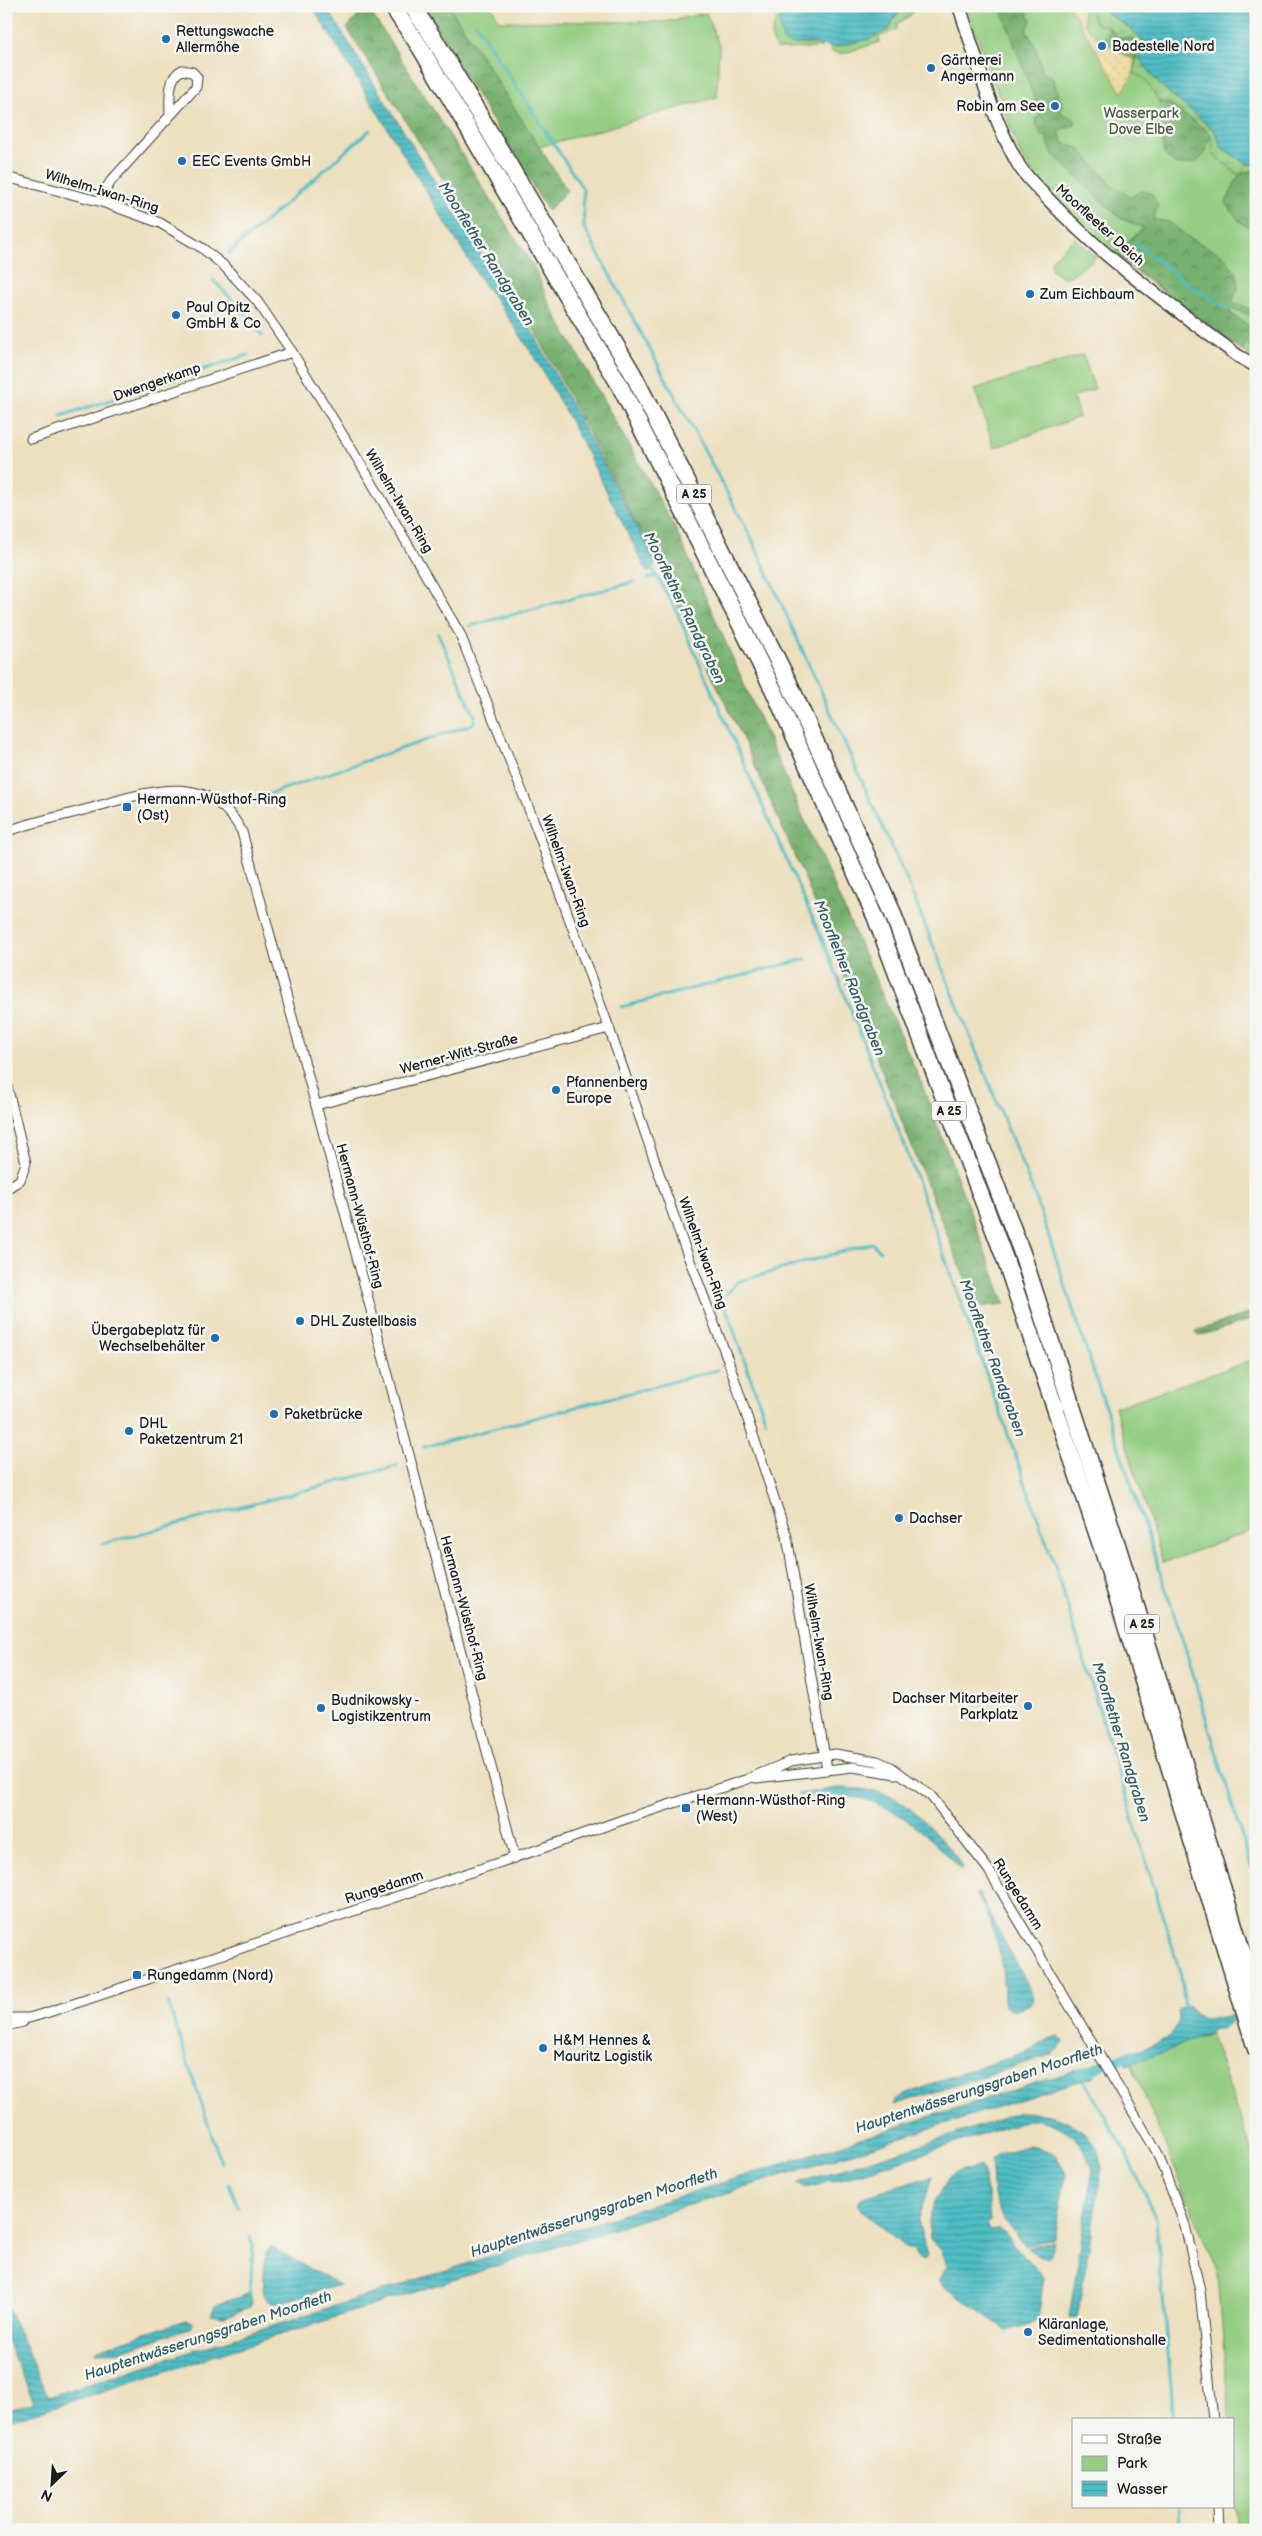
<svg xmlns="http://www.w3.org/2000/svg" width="1262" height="2536" font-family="'Balsamiq Sans',sans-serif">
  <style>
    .green { fill: #94ce82; stroke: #58754f }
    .forest { fill: url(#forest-crowns); stroke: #4a6646 }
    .wetland { fill: url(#wetland-marsh); stroke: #58754f }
    .sand { fill: url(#sand-dots); stroke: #857b5d }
    .water { fill: url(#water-rules); stroke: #366c70 }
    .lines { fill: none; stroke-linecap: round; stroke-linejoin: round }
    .stream { stroke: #4fbdc5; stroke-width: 3 }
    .canal { stroke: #4fbdc5; stroke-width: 10 }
    .street-casing { stroke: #3b3934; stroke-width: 11 }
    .secondary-casing { stroke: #3b3934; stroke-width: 15 }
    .highway-casing { stroke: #3b3934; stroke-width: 19 }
    .street { stroke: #fff; stroke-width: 9 }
    .secondary { stroke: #fff; stroke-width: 12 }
    .highway { stroke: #fff; stroke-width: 16 }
    .poi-dot { fill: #1f6fb2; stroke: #f6f6f2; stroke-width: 2 }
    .labels { text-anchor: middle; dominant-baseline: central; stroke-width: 5; stroke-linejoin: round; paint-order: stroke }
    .shield { fill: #f6f6f2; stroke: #5d5d5c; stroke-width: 1 }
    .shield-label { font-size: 12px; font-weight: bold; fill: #1c1c1c }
    .poi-label { font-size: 14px; fill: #1c1c1c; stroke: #f6f6f2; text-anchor: start }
    .park-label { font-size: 14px; fill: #465a40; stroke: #f6f6f2 }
    .street-label { font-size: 14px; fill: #1c1c1c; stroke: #f6f6f2 }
    .water-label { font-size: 15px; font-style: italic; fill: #305c60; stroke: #f6f6f2 }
  </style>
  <defs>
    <pattern id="forest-crowns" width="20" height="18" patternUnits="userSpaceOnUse" patternTransform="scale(1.25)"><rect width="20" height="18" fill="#77b170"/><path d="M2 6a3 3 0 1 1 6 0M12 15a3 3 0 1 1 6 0" fill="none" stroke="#618f5b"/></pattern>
    <pattern id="wetland-marsh" width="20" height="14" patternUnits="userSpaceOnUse" patternTransform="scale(1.25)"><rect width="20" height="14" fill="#94ce82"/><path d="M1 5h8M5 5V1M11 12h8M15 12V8" fill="none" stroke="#7fb070"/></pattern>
    <pattern id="sand-dots" width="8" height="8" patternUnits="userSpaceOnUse" patternTransform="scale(1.25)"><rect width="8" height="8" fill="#eeda9e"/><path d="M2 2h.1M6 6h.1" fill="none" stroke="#ccba88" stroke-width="1.8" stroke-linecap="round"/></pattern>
    <pattern id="water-rules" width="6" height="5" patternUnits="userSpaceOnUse" patternTransform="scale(1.25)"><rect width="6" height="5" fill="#4fbdc5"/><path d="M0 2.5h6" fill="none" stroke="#41999f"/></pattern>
  </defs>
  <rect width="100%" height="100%" fill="#f6f6f2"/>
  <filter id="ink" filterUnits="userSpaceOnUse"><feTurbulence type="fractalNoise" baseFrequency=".02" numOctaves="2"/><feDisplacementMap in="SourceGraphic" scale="10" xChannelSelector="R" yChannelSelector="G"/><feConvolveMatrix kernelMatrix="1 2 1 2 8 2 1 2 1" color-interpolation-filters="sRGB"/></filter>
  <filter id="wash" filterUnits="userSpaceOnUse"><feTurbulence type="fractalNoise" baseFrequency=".0096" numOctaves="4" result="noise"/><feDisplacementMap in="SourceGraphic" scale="20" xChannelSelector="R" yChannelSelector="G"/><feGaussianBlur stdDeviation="1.12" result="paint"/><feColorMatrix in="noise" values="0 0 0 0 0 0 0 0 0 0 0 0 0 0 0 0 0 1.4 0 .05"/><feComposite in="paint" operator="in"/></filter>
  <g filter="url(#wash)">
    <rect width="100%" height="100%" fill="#ede0bf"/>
    <g class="green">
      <path d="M449,6H491L500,21L664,22L706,13L719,45L717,97L539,147Z"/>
      <path d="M781,6H792L779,21L789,44L822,45L821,48L776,49L771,36Z"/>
      <path d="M907,6H917L911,15L897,24V29L879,37L880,42L842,54L832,52L829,46L834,47L890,29L894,17Z"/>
      <path d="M966,6H1256V359L1242,351L1139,274L1078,222L1039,182L1021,156Z"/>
      <path d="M1075,238L1095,255L1094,259L1070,276L1062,277L1052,270L1051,260Z"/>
      <path d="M1083,355L1095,389L1073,397L1079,417L994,448L975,389Z"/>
      <path d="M1256,1359V1529L1163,1563L1115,1407Z"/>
      <path d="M1210,2033L1256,2162V2530H1236L1233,2420H1229L1218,2273L1131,2063Z"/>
    </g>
    <g class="forest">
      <path d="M367,6L535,269L550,305L674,526L921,1082L1005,1304L976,1307L805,879L743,739L658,565L519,300L347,28Z"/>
      <path d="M422,6H449L567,190L548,211Z"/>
      <path d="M1000,6H1024L1031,21L1026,30L1036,47L1043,73L1052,77L1062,103L1060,112L1075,120V125L1059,131L1064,144L1079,148L1111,184L1131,197L1141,191L1151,193L1158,205L1153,220L1169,222L1188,237L1222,255L1237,274L1238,289L1232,301L1250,309H1256V317L1231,308L1230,313L1256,331V349L1246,344L1242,351L1114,253L1144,228L1120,218L1052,153L1046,136H1041L1035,119L1041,116Z"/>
      <path d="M1110,28L1117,37L1135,39L1139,44L1135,60L1117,52L1104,40Z"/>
      <path d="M1159,101L1170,104L1211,134C1204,157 1202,165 1176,165L1164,154Z"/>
      <path d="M1256,169V231L1240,222L1226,203L1239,175Z"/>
      <path d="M1256,1311V1318L1199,1336L1196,1334V1331Z"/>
    </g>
    <path class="wetland" d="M1088,6H1100C1113,20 1134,27 1144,43L1139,58L1161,86L1214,130L1222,148L1247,164H1256V169L1239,175L1214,155L1211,134L1170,104L1159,101L1144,78L1134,73L1139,44L1135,39L1117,37L1110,28L1096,23Z"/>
    <path class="sand" d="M1067,6H1083C1084,12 1083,21 1086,26C1094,37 1122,54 1135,60L1134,73L1122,93L1072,10Z"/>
    <g class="water">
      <path d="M316,6H326L448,203L529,325L656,563L648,573C596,474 551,369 482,282L314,9Z"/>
      <path d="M792,6H907L894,17L890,28L870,39L834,47L813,43L789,44L783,41L779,21Z"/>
      <path d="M1100,6H1256V164H1247L1222,148L1214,130L1161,86L1139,58L1144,43C1134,27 1113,20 1100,6Z"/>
      <path d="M838,1788C887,1789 901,1796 935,1833C945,1844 957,1855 963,1869L961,1870C936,1842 907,1814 870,1801C848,1794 823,1796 800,1796L797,1794Z"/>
      <path d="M978,1892L1034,1997L1033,2002C1022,2008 1013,2015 1004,2005C1004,1966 998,1930 977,1896Z"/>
      <path d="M1190,2006L1193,2011L1203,2019L1231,2016L1256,2008V2013L1233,2020L1221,2029H1215L1172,2049L1126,2065L1121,2055C1143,2047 1184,2043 1177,2010Z"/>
      <path d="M1058,2036L1063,2041L1059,2049L1053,2054L894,2105L895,2100C937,2079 983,2067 1027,2051C1039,2047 1045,2039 1058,2036Z"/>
      <path d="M1089,2066L1095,2076L6,2422V2411L34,2402L6,2339V2304L48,2397Z"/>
      <path d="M1020,2112C1050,2112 1077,2120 1095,2145C1099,2151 1100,2161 1102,2168L1077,2319L1069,2317L1093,2170C1082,2138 1064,2123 1031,2119L863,2173L833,2181L827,2180L823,2184L806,2188L797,2183L953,2135Z"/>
      <path d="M1030,2145L1056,2155L1066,2174L1054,2237L1026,2246L1004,2220L994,2196L991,2160L999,2154Z"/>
      <path d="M980,2166C987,2180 988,2203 990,2220L987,2225L990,2230L999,2229L1044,2277L1038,2319L1034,2322L1006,2330L944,2287L939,2278L946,2266L941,2249L930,2238L928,2223L935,2200L947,2180L954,2174Z"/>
      <path d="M933,2176L918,2221L927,2256L923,2261L918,2258L913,2249H907L861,2210L857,2203L860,2198Z"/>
      <path d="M1053,2240L1051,2253L1048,2258L1037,2255L1028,2248Z"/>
      <path d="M270,2247L340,2285L281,2302H269L263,2295L265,2253Z"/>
      <path d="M250,2293L252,2301L250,2307L223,2317L211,2315L216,2305Z"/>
      <path d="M185,2320L192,2322L191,2327L122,2351L96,2352L98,2349Z"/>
    </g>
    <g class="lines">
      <g class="stream">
        <path d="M476,24L583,189L584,227L751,537L905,876L1037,1201L1180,1632L1256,1883"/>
        <path d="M1136,243L1186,283L1228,309"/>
        <path d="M229,253L370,130"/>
        <path d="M213,280L251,319L262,336"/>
        <path d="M61,416L248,355"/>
        <path d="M651,566L675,608L828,953L906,1149L1055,1566L1181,1975L1185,2011"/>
        <path d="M648,578L656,576"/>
        <path d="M470,626L633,582"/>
        <path d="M246,802L473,724L475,717L438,633"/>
        <path d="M621,1007L806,959"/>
        <path d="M727,1294L737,1282L872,1243L880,1251"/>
        <path d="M724,1303L766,1421"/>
        <path d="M424,1447L717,1370"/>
        <path d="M102,1544L397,1466"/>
        <path d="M168,2003L221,2163"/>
        <path d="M1082,2077L1122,2145L1156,2219L1174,2420"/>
        <path d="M229,2184L239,2208"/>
        <path d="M250,2293L253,2246L250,2237"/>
        <path d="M1179,2507L1180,2530"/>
      </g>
      <path class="canal" d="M1079,2074L1134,2054"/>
    </g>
  </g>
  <g filter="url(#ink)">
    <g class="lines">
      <defs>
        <g id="street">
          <path d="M6,177L102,202L160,223L202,248L223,265L257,301L292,352L368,476L460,634L536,827L609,1028L682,1240L728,1360L787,1537L827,1769"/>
          <path d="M102,202L106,189L111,181L196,87L197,77L192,72L182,70C167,77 170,101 170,115"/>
          <path d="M31,439L292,352"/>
          <path d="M6,832C31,822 59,817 84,810C140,795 207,765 242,832L361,1272L515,1858"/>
          <path d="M6,1082L26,1163L20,1180L6,1189"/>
          <path d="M316,1105L609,1028"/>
          <path d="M756,1778L853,1767L896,1774"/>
          <path d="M6,2018H29L46,2013L543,1848L625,1819L745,1780L791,1761L835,1754L877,1761L891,1767L931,1796L988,1869L1157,2152L1185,2225L1200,2291L1213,2420"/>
          <path d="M6,2026L23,2022"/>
          <path d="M1218,2507L1219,2530"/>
        </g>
        <path id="secondary" d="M959,6C977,58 990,114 1017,162C1024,176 1038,188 1049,200C1104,259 1173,307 1238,356L1256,366"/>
        <g id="highway">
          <path d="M392,6L420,47L619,384L774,691L875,916L1005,1259L1104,1554L1256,2049"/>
          <path d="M412,6L435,40L633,374L788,681L891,909L1022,1253L1118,1548L1256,1997"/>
        </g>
      </defs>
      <use href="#street" class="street-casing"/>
      <use href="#secondary" class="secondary-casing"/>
      <use href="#highway" class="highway-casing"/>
      <use href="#street" class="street"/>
      <use href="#secondary" class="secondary"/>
      <use href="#highway" class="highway"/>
    </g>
  </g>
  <g class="poi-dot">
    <circle cx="166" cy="39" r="5"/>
    <circle cx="1102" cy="46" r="5"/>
    <circle cx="931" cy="68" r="5"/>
    <circle cx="1055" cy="106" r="5"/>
    <circle cx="182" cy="161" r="5"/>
    <circle cx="1030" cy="294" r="5"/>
    <circle cx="176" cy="315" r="5"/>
    <rect x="122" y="802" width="10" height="10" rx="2.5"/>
    <circle cx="556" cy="1090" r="5"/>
    <circle cx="300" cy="1321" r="5"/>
    <circle cx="215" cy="1338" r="5"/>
    <circle cx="274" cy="1414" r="5"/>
    <circle cx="129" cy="1431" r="5"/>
    <circle cx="899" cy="1518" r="5"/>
    <circle cx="1028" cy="1706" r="5"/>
    <circle cx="321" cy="1708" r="5"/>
    <rect x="681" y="1803" width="10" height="10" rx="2.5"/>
    <rect x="132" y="1970" width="10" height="10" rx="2.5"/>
    <circle cx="543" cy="2048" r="5"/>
    <circle cx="1028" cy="2332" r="5"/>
  </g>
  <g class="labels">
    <g class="shield">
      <rect x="676.5" y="484.5" width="35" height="19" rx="4"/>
      <rect x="931.5" y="1101.5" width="35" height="19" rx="4"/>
      <rect x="1124.5" y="1614.5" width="35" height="19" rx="4"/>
    </g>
    <g class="shield-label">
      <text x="694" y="494">A 25</text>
      <text x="949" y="1111">A 25</text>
      <text x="1142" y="1624">A 25</text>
    </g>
    <g class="poi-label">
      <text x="176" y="31">Rettungswache<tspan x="176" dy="16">Allermöhe</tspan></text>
      <text x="1112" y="46">Badestelle Nord</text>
      <text x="941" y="60">Gärtnerei<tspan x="941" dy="16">Angermann</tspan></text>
      <text x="1045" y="106" text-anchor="end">Robin am See</text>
      <text x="192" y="161">EEC Events GmbH</text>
      <text x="1040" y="294">Zum Eichbaum</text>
      <text x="186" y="307">Paul Opitz<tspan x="186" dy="16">GmbH &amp; Co</tspan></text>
      <text x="137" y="799">Hermann-Wüsthof-Ring<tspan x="137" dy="16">(Ost)</tspan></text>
      <text x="566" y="1082">Pfannenberg<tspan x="566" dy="16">Europe</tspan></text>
      <text x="310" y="1321">DHL Zustellbasis</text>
      <text x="205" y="1330" text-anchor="end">Übergabeplatz für<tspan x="205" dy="16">Wechselbehälter</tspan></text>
      <text x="284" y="1414">Paketbrücke</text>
      <text x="139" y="1423">DHL<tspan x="139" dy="16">Paketzentrum 21</tspan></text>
      <text x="909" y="1518">Dachser</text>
      <text x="1018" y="1698" text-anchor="end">Dachser Mitarbeiter<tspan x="1018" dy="16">Parkplatz</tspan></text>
      <text x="331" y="1700">Budnikowsky -<tspan x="331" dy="16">Logistikzentrum</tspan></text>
      <text x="696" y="1800">Hermann-Wüsthof-Ring<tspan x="696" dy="16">(West)</tspan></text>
      <text x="147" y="1975">Rungedamm (Nord)</text>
      <text x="553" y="2040">H&amp;M Hennes &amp;<tspan x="553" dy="16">Mauritz Logistik</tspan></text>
      <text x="1038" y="2324">Kläranlage,<tspan x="1038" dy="16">Sedimentationshalle</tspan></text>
    </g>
    <g class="park-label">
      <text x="1141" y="113">Wasserpark<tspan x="1141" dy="16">Dove Elbe</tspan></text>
    </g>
    <g class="street-label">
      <text transform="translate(102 191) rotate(17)">Wilhelm-Iwan-Ring</text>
      <text transform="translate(1100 225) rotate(42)">Moorfleeter Deich</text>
      <text transform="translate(157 382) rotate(-19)">Dwengerkamp</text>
      <text transform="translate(399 501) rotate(59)">Wilhelm-Iwan-Ring</text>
      <text transform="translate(566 871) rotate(70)">Wilhelm-Iwan-Ring</text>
      <text transform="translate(459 1054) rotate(-15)">Werner-Witt-Straße</text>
      <text transform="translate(360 1216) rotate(75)">Hermann-Wüsthof-Ring</text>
      <text transform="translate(703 1253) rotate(70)">Wilhelm-Iwan-Ring</text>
      <text transform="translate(464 1608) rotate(75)">Hermann-Wüsthof-Ring</text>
      <text transform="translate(819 1642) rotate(80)">Wilhelm-Iwan-Ring</text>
      <text transform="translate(384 1887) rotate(-18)">Rungedamm</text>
      <text transform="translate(1018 1894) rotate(58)">Rungedamm</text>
    </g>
    <g class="water-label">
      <text transform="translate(486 254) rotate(58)">Moorflether Randgraben</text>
      <text transform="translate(684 608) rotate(64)">Moorflether Randgraben</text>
      <text transform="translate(849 978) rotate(68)">Moorflether Randgraben</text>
      <text transform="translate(992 1358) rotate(70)">Moorflether Randgraben</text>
      <text transform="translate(1121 1742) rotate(73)">Moorflether Randgraben</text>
      <text transform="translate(979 2089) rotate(-18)">Hauptentwässerungsgraben Moorfleth</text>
      <text transform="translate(594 2213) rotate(-18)">Hauptentwässerungsgraben Moorfleth</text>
      <text transform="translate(208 2336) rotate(-18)">Hauptentwässerungsgraben Moorfleth</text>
    </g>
  </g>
  <rect width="1262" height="2536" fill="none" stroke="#f6f6f2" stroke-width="25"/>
  <rect x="1072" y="2418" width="162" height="90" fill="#f6f6f2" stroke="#9f9f9c"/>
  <rect x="1082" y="2435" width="25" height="8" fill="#ffffff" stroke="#9f9f9c"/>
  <text x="1117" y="2444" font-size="15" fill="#1c1c1c">Straße</text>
  <rect x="1082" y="2456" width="25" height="15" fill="#94ce82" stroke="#9f9f9c"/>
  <text x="1117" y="2468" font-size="15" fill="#1c1c1c">Park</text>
  <rect x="1082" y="2481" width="25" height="15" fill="url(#water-rules)" stroke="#9f9f9c"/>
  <text x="1117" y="2494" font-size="15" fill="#1c1c1c">Wasser</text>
  <g transform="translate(52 2484) rotate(205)" stroke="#f6f6f2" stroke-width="4" paint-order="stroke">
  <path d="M0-4L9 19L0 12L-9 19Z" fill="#1c1c1c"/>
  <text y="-8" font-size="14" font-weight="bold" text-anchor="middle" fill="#1c1c1c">N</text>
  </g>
</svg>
